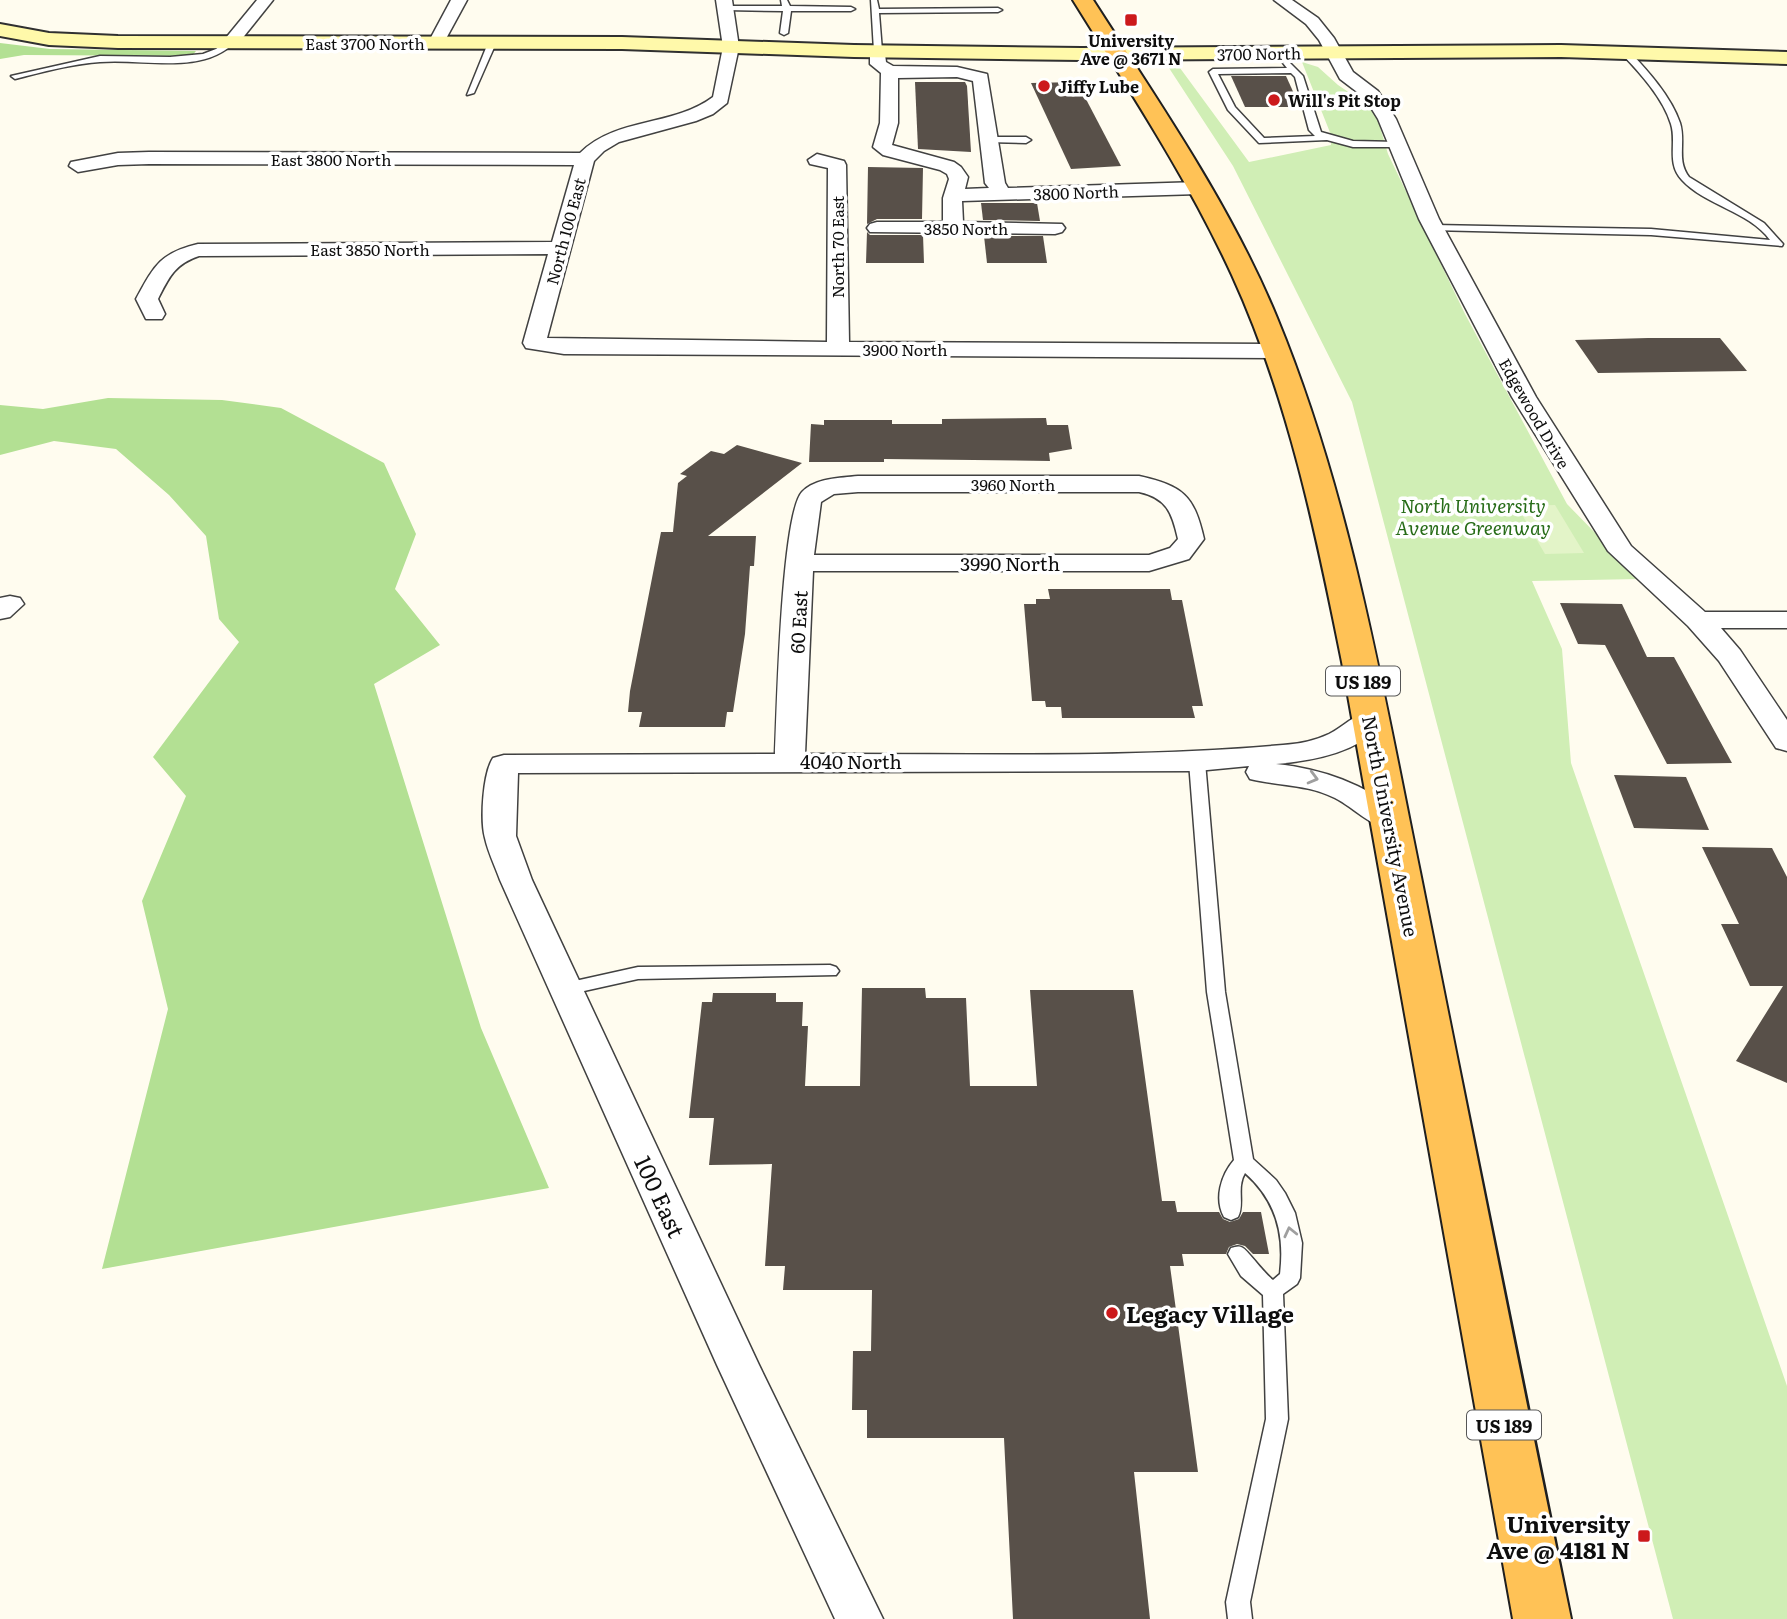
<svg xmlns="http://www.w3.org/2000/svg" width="1787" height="1619" font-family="Literata,serif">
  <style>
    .green { fill: #d0eeb5 }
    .forest { fill: #b3e093 }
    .pitch { fill: #e3f4c8 }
    .building { fill: #585049 }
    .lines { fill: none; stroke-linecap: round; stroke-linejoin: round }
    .service-casing { stroke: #414141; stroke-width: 3 }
    .minor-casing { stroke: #414141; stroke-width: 3 }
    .secondary-casing { stroke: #303030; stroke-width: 4 }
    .trunk-casing { stroke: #1f1f1f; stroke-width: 4 }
    .service { fill: #fff; fill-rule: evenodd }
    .minor { fill: #fff; fill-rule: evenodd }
    .secondary { fill: #fff9aa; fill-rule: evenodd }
    .trunk { fill: #ffc256; fill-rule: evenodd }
    .oneway { stroke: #9f9f9f }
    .poi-dot { fill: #cc191b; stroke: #fff; stroke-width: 2.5 }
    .labels { text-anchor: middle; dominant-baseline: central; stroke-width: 7; stroke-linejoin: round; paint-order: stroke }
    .far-poi-label { font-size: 16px; font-weight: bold; fill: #0e0e0e; stroke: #fff; text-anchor: start }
    .far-street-label { font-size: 16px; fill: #0e0e0e; stroke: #fff }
    .shield { fill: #fff; stroke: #565656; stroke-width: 2 }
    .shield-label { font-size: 18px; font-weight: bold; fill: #0e0e0e }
    .park-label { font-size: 19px; font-style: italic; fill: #276c18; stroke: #fff }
    .street-label { font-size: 19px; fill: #0e0e0e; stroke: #fff }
    .near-street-label { font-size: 23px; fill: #0e0e0e; stroke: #fff }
    .near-poi-label { font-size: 23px; font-weight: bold; fill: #0e0e0e; stroke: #fff; text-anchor: start }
  </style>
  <rect width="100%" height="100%" fill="#fffcef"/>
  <path class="green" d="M1302,62L1318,67L1338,85L1375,110L1388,154L1465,314L1567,504L1640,579L1532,581L1562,649L1571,763L1787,1386V1619H1673L1352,402L1233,166L1169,68H1180L1249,162L1331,145V135Z"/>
  <g class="forest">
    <path d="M0,43L50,49L196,51L192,56L24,55L0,59Z"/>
    <path d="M108,398L222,400L281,408L384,463L416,534L395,589L440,645L374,684L481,1028L549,1188L102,1269L168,1009L142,901L186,796L153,757L239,642L219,619L206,536L169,495L116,449L54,441L0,455V405L43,409Z"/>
  </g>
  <path class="pitch" d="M1555,505L1584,553L1545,554L1517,506Z"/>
  <g class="building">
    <path d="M1231,76H1286L1300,107H1245Z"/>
    <path d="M915,82H965L967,86L971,152L918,149Z"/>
    <path d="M1077,82L1121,166L1071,169L1031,83Z"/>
    <path d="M868,167L923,168L922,219H877L867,224Z"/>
    <path d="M981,203H1037L1040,221L983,220Z"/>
    <path d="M867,232L870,235H923L924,263H866Z"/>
    <path d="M984,236H1043L1047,263H987Z"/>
    <path d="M1648,338H1720L1747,371L1598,373L1575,340Z"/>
    <path d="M1046,418L1047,425H1068L1072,449L1049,453L1050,461L884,459V462H809L811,424L824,425V420H892V424H942V419Z"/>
    <path d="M737,445L802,463L708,536H756L754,566H750L745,634L733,712H727L725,727H639L642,712H628L630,691L661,532H673L678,483L687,476L680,474L711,451L724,454Z"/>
    <path d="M1048,589H1170L1172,600H1182L1203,706H1192L1195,718H1062L1061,707H1046L1045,701H1032L1024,604H1036V599H1050Z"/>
    <path d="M1560,603L1622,604L1647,657H1674L1732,763L1667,764L1605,645L1578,644Z"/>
    <path d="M1614,775L1686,777L1709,830L1634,828Z"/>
    <path d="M1702,847L1772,848L1787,877V1083L1736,1061L1783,986H1750L1721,924H1739Z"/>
    <path d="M862,988H925L926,998H966L970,1086H1037L1030,990H1133L1162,1201H1175L1177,1212H1219L1223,1219L1230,1222L1239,1219L1243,1212H1261L1269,1254H1253L1245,1246L1237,1244L1229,1247L1226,1254H1182L1184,1266H1170L1198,1472H1134L1150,1619H1013L1004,1438H867V1410H852L853,1351H871L872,1290H783L785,1266H765L772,1164L709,1165L714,1118H689L702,1002H712L713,993H776V1002H803L802,1026H808L805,1086H860Z"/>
  </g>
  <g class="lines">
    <defs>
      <g id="service">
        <path d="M781,0H787L790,6L851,7L855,9L851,11H791L788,33L784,35L780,33L783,11L726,10L722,8L726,6H782Z"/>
        <path d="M871,0H877L879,9L998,8L1002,10L998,12L879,13L882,51L878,53L874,51Z"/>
        <path d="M228,40L235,42C201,76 143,58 100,62C71,64 43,72 15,79L11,76L100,56L170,57L203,54L216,49Z"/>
        <path d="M492,41L496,43L474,93L467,95L488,43Z"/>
        <path d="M1622,50H1628C1647,70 1671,96 1680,123C1686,142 1676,160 1689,177L1764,223L1783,244L1782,246L1651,235L1430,230L1429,228L1434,225L1651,229L1770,240C1749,211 1706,206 1682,180C1666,163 1677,143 1671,124C1663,98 1640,73 1622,54Z"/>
        <path d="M1287,60L1303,76L1321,132L1353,141L1398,142L1401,143V147H1353L1327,140L1259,143L1228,110L1209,72L1213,69L1287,68L1283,63ZM1291,73L1295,77L1309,130L1315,136L1264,138L1235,107L1218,74Z"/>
        <path d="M990,137H1026L1031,140L1026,143L987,142L985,140Z"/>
        <path d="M1197,757L1205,762L1225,992L1253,1159L1276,1180L1285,1193L1295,1213L1302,1243L1300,1278L1297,1284L1283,1294L1288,1419L1250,1602L1252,1619H1228L1226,1602L1266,1419L1263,1295L1241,1276L1228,1254L1231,1248C1236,1247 1238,1245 1243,1248C1247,1250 1264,1273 1273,1280L1280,1274C1285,1234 1276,1200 1245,1173C1236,1188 1245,1204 1238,1217L1231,1220L1224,1217C1214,1199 1221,1175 1234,1160L1207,992L1189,762Z"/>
        <path d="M830,965L836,967L839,971L836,975L638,979L566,995L560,993L557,989L560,985L566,983L638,967Z"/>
      </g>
      <g id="minor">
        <path d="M257,0H273L237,45H225L223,42L225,39Z"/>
        <path d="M451,0H467L442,46H430L428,43Z"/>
        <path d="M716,0H732L739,47L727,103L713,114L696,121L619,142L604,151L594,161L547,338L827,342L828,168L810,164L808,160L817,154L844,161L846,165L849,342L1276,344L1284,346L1287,351L1284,356L1276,358L564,354L526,348L523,343L548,254L199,256C175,264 169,277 158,299L165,314L162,319H146L136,299C154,266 160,253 198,244L552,242L574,165L149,164L118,165L78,172L69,166L71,162L118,153L149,152L580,153C616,117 673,127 713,97L723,47Z"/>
        <path d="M1274,0H1292L1318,18L1334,38L1353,72L1378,91L1396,119L1439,219L1536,397L1631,546L1705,612H1787V628H1721L1740,650L1787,720V751L1776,748L1719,661L1688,626L1608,551L1512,397L1419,219L1378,119L1365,98L1340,79L1319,40L1306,24Z"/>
        <path d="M878,46L884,47L886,62L893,66L957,67L987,74L1005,183L1008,188L1199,182L1209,188L1199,194L962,201L963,222L1062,224L1065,228L1062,232L1055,234L870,232L867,228L870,224L877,222H943V198L949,179L947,174L940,170L883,155L873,147L880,123L881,73L870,64V51ZM957,77L973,81L985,183L989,188L965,189L968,177L961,167L954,162L892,145L898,123V78Z"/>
        <path d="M1139,476C1183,486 1194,495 1204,539L1189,559L1149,571H813L805,754C964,753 1125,759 1283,745C1299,744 1314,741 1329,734C1347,725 1358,708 1381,714L1385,720C1363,752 1312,761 1276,764C1324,769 1363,784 1401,813L1406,820L1401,827C1376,834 1357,809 1335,798C1307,784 1279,786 1250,779L1246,772L1249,766L1197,771L518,773L516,836L532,880L759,1365L883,1619H835L717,1365L500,880C495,866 488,852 485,838C480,820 483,773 493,758L504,755L775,754C777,712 781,515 802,492C815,478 840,478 858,476ZM858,492H1139C1167,498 1172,513 1178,539L1170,548L1149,555H814L821,502L834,494Z"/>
        <path d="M10,596L20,598L24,604L10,617L0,619V598Z"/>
      </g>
      <path id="secondary" d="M0,24L49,33L118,36L622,37L854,45L1081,48L1561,45L1787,52V64L1561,57L1081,60L854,57L622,49L118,48L49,45L0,36Z"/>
      <path id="trunk" d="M1073,0H1093C1159,103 1230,204 1277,318C1350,495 1382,686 1420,872C1470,1121 1519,1370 1571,1619H1513L1342,662C1316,532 1288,397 1232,275C1188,179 1129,90 1073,0Z"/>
    </defs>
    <use href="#service" class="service-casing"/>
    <use href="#minor" class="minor-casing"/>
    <use href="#secondary" class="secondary-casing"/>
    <use href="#trunk" class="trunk-casing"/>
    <use href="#service" class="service"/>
    <use href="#minor" class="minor"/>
    <use href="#secondary" class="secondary"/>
    <use href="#trunk" class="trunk"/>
  </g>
  <defs><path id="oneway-chevron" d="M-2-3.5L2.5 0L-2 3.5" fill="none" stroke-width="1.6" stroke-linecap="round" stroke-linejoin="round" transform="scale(1.75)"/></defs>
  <g class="oneway">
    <use href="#oneway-chevron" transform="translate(1313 778) rotate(15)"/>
    <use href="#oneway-chevron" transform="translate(1290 1232) rotate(-103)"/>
  </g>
  <g class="poi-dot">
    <rect x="1124" y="13" width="14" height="14" rx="3.5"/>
    <circle cx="1044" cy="86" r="7"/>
    <circle cx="1274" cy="100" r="7"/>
    <circle cx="1112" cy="1313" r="7"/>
    <rect x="1637" y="1529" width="14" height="14" rx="3.5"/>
  </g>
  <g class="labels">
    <g class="far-poi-label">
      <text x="1131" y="40" text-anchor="middle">University<tspan x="1131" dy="18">Ave @ 3671 N</tspan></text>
      <text x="1058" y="86">Jiffy Lube</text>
      <text x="1288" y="100">Will's Pit Stop</text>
    </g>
    <g class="far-street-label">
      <text x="365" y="43">East 3700 North</text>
      <text transform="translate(1259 53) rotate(-1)">3700 North</text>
      <text x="331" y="159">East 3800 North</text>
      <text transform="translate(1076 192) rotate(-2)">3800 North</text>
      <text x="966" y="228">3850 North</text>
      <text transform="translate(565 231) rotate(-75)">North 100 East</text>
      <text transform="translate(837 247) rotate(-90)">North 70 East</text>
      <text x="370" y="249">East 3850 North</text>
      <text x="905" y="349">3900 North</text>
      <text transform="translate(1535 413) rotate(60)">Edgewood Drive</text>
      <text x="1013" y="484">3960 North</text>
    </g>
    <g class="shield">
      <rect x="1326" y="666.5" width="74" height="29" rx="5"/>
      <rect x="1467" y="1410.5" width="74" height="29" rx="5"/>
    </g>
    <g class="shield-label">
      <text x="1363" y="681">US 189</text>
      <text x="1504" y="1425">US 189</text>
    </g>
    <g class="park-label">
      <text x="1473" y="505">North University<tspan x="1473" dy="22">Avenue Greenway</tspan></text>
    </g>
    <g class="street-label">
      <text x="1010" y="563">3990 North</text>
      <text transform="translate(798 622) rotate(-87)">60 East</text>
      <text x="851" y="761">4040 North</text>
      <text transform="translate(1391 826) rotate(79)">North University Avenue</text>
    </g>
    <g class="near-street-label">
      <text transform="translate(661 1196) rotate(65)">100 East</text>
    </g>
    <g class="near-poi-label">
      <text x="1126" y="1313">Legacy Village</text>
      <text x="1630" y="1523" text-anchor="end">University<tspan x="1630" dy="26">Ave @ 4181 N</tspan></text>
    </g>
  </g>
</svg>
